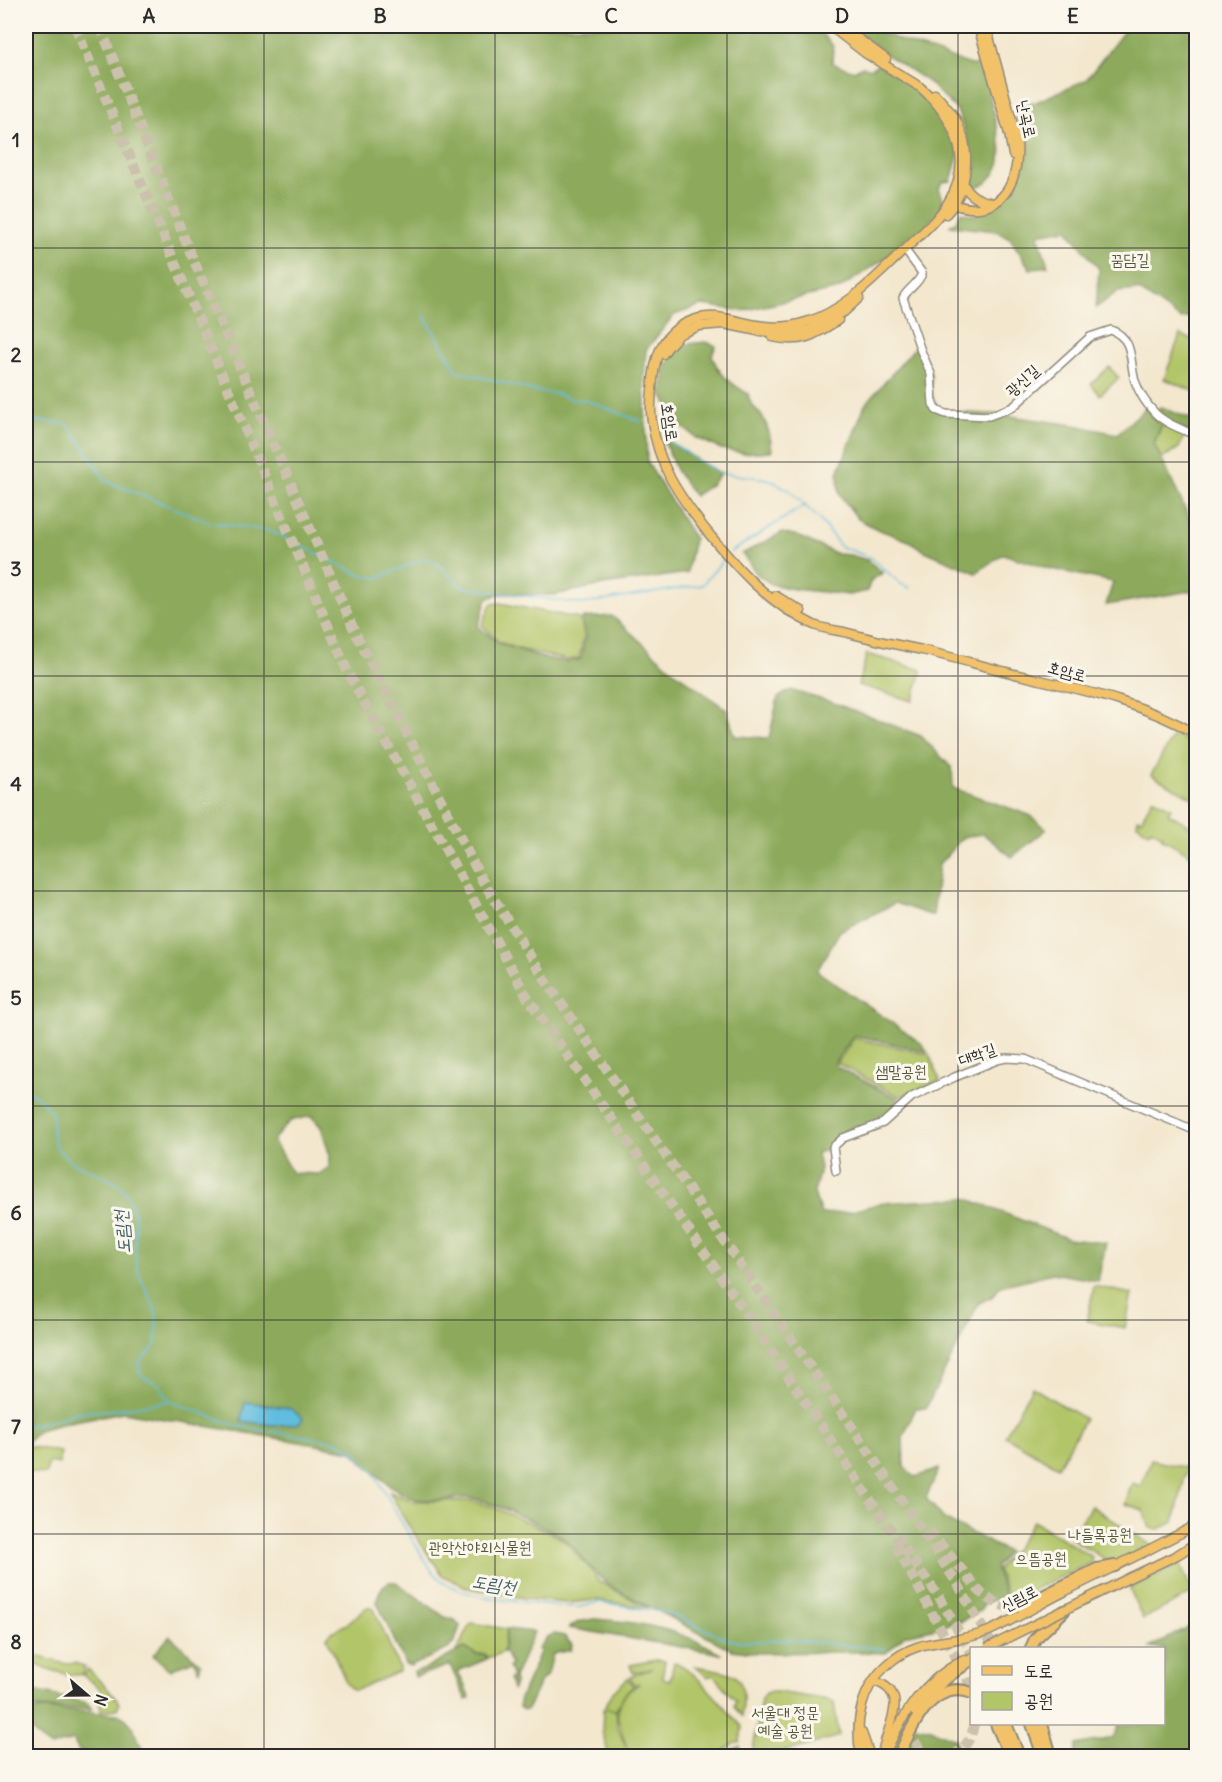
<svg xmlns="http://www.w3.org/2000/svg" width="1222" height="1782" font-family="Delius,'Poor Story',sans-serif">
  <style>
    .green { fill: #b2c568; stroke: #6e784a; stroke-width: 1.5 }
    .forest { fill: #8daa5c; stroke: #5c6a44; stroke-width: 1.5; fill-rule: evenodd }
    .water { fill: #60bdde; stroke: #467484; stroke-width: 1.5 }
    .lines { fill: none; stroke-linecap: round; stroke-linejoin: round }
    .stream { stroke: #60bdde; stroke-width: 1.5 }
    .highway-tunnel { stroke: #cbc1ad; stroke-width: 10; stroke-dasharray: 10 5; stroke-linecap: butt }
    .minor-casing { stroke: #8f897c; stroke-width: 10 }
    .major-casing { stroke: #8f897c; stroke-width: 11 }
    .highway-casing { stroke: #8f897c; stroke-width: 14 }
    .minor { stroke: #fff; stroke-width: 7 }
    .major { stroke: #f2c26a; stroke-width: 8 }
    .highway { stroke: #f2c26a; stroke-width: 10 }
    .major-bridge-casing { stroke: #8f897c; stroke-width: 11; stroke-linecap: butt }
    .major-bridge { stroke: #f2c26a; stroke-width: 8 }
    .grid { fill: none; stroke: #2b2b2b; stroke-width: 1.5; stroke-opacity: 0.55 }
    .labels { text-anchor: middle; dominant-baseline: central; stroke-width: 6; stroke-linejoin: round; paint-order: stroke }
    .street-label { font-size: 16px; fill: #2b2b2b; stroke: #fbf7ec }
    .park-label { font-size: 16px; fill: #54593d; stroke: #fbf7ec }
    .water-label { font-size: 18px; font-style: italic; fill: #3e5e6a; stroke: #fbf7ec }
    .neatline { fill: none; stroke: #2b2b2b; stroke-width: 2 }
    .grid-label { font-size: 20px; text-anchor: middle; font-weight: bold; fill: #2b2b2b }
  </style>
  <rect width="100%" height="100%" fill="#fbf7ec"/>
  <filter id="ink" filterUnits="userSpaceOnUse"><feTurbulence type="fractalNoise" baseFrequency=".0167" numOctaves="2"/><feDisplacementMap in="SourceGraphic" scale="12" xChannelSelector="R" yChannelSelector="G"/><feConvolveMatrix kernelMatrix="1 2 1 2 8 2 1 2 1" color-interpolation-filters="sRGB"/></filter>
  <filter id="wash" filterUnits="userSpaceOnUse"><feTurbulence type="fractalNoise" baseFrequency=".008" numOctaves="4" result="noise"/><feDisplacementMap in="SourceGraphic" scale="24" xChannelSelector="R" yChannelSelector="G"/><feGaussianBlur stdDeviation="1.35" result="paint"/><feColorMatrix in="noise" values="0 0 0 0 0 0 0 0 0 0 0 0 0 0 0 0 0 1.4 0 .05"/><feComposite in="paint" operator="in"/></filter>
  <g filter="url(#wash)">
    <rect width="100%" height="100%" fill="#f3e7ce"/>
    <g class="green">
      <path d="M1180,335L1196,341V392L1164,379Z"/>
      <path d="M1109,367L1119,378L1100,395L1091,384Z"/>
      <path d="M1164,421L1186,432L1179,448L1161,459L1154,444Z"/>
      <path d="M500,603L576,618L581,621L584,635L579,658L567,660L514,648L498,641L482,625L491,604Z"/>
      <path d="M867,654L922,670L913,701L858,685Z"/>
      <path d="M1174,734L1196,746V800L1151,775Z"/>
      <path d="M1153,798L1171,808L1168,813L1192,827L1196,823V841L1192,850L1194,851L1191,855L1162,838L1163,836L1151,829L1149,832L1137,824L1138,818L1141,820Z"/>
      <path d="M854,1038L929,1054L940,1081L900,1097L837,1063Z"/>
      <path d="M1094,1286L1132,1294L1125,1328L1087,1321Z"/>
      <path d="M1032,1387L1085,1419L1058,1467L1005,1436Z"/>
      <path d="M26,1446L61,1452L59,1464L48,1462L46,1474L26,1472Z"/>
      <path d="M1151,1460L1187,1468L1174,1522L1157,1530L1150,1528L1143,1510L1125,1504L1132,1483L1141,1486Z"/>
      <path d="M390,1492L412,1501H472L490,1506L550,1532L565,1541L591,1570L599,1582L649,1608L596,1600L568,1603L535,1600L468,1588L443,1576L405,1520Z"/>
      <path d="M1091,1506L1154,1547L1115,1566L1071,1538Z"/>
      <path d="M1033,1521L1092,1557L1091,1563L1009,1601L997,1569L1018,1545Z"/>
      <path d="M1180,1564L1193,1593L1143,1619L1129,1588Z"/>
      <path d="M367,1607L374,1609L399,1668V1672L356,1690H352L347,1684L327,1638L331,1632L347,1624Z"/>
      <path d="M472,1623L507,1629L503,1652L487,1659L485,1654H476L464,1648L459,1652L456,1651C463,1643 464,1630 472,1623Z"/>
      <path d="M35,1656L67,1664L76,1663L85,1667L83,1675C79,1674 76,1675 73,1675C64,1675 39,1666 30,1662L31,1658H34Z"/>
      <path d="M656,1660L665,1661L662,1678L670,1680L674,1662C692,1666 727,1711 741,1726L742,1728L740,1742L733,1744L724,1750L726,1753L740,1746L739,1756H609L602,1731L603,1709L604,1710L606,1709L605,1707L613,1692L628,1678L633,1686L623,1696L616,1710L608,1709L616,1711L617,1726L627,1749C620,1722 605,1704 639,1684L638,1683L634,1685L630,1677L652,1668L633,1673L630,1665Z"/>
      <path d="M695,1666C735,1673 747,1671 742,1716L734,1707L736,1701L713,1675L707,1677Z"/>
      <path d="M88,1669L114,1695L119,1704L117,1709L101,1711L99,1700L100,1688L84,1676Z"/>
      <path d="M771,1691L829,1700L834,1703L839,1736L796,1749L752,1756L761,1699L766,1693Z"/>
    </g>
    <g class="forest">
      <path d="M26,26H825L827,28L820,32L833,46L832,63L854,71L862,66L870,69L878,64L921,90L943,118L959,153L951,181L943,182L939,188L943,199L941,210L922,229L898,250L839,289L743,311L702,305L674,315L646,350L644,380L647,462L694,538L687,573L603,585L554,595L498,594L487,599L478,626L498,643L543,658L567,662L581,659L586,635L582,618L612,616L675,672L727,710L735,736L769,738L778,698L790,690L831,702L921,736L952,768L953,788L1029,815L1047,829L1012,857L983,834L963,837L939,864L933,916L895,903L840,931L817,971L921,1043L927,1051L854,1035L835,1062L837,1067L899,1099L883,1119L837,1136L829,1149L817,1153L820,1168L814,1193L821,1214L849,1212L881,1203L966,1198L1069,1239L1106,1243L1098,1281L1053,1273L1001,1286L992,1297L979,1303L926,1408H916L903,1437L904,1467L915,1477L939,1469L926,1498L944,1519L1008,1552L995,1567L1005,1596L985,1603L980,1610L960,1622L957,1619L945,1626L905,1635L886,1653L858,1652L755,1653L732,1650L610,1586C587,1571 577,1542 550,1530C529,1520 490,1500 468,1498C457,1497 444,1501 432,1500C425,1500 415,1500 409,1497C391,1489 365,1465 352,1451L123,1412L69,1422L39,1430L26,1443ZM311,1116L321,1127L330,1156L329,1167L319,1174L292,1173L273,1140L290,1121Z"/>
      <path d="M846,26H866L899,40L971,65L983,64L1001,148L1000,162L995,173L986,183L977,187L971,185L968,178L971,160L968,141L957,110L927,81L871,45Z"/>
      <path d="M1128,26H1196V311L1187,318L1181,319L1138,290L1117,292L1096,308L1099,269L1067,229L1038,234L1048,266L1030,269L1010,238L996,231L950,226L957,220L961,212L973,215L987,209L1015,187L1023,154L1015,105L1036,102L1086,80Z"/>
      <path d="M706,342L716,346L712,355C718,375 731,383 748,394C751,409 757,407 763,418C769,428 771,440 772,451L743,453L721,449L697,438L679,425L662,394L664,373L673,351L687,344Z"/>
      <path d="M917,345L931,374V394L940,412L995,414L1074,425L1117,434L1149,405L1157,414L1160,407L1196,421V436L1164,420L1154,443L1196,532V567L1195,571L1196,574V590L1106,605L1113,582L1047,568L1003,554L976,573L925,551L909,541L877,529L858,519L839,494L838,473L865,405Z"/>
      <path d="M662,437C682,449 700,464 721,473L711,485L694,496L677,472Z"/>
      <path d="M781,533L795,535L837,554L850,555L867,560L883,573L871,580L867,591L849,595L794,589L771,584L757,574L742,554Z"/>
      <path d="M389,1582H396L445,1617L455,1620L460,1626L455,1641L448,1649L411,1666L405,1664L377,1602C377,1594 381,1586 389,1582Z"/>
      <path d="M594,1619C643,1622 679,1629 722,1654L569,1628L578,1622Z"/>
      <path d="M1196,1623V1756H1075L1076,1745L1114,1738L1119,1724H1164V1648H1149Z"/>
      <path d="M507,1629L534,1632L514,1678L515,1683L513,1689L509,1679L513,1677L509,1667L511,1665L505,1652H503Z"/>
      <path d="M555,1634L564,1636L572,1645L571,1650L553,1654L548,1674L540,1682L527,1710H523L519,1707V1701L541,1650L538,1649L547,1637Z"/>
      <path d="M170,1636L201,1664L199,1671L193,1660L170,1670L153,1655Z"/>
      <path d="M464,1648L476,1654H485L487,1659L458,1671L470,1698L466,1700L450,1665L415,1677L414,1672L423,1670Z"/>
      <path d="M26,1689L87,1703L92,1709L26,1708Z"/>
      <path d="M42,1709L117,1714C134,1719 139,1742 145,1756H99L100,1755L79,1751L73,1740L51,1747L37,1737L28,1725L29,1712Z"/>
      <path d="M900,1723L931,1729L955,1739L960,1756H884Z"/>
    </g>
    <path class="water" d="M245,1402L289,1408L303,1418L300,1423C280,1427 261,1424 241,1421Z"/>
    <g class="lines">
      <g class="stream">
        <path d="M424,315L457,371L540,392L557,394L573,400H586L642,422"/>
        <path d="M26,420L68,424L106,481L209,522L271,531L361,575L377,578L427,558L440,566L462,587L582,604L702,585L725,558"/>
        <path d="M658,433L662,437L686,452L696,460L721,473L768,479L789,490L820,520L841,547L870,557L901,584L910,588"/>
        <path d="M731,552L805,505"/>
        <path d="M26,1090L35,1095L52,1112C53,1121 51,1136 55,1144C68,1173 118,1170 130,1200C140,1224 132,1245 137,1268C141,1283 151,1296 155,1310C157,1318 157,1330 157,1338C156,1353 139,1355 139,1368C139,1379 152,1379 159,1385C163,1388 166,1396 169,1400"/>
        <path d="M26,1426L58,1419L78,1412L112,1410L170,1401L237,1426L334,1441L353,1450L373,1471L402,1523L432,1571L444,1583L465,1592L487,1598L554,1606L579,1607L599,1602L668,1613L727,1639L739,1642L790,1640L886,1649"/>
      </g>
    </g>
  </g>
  <g filter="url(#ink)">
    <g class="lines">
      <g class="highway-tunnel">
        <path d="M75,26L348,673L527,997L744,1310L873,1504L939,1597L972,1654"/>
        <path d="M100,26L187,245L355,632L482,880L548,984L884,1474L959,1586L994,1648"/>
        <path d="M929,1530L981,1593C993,1602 1005,1610 1021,1607"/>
        <path d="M896,1546L967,1678L972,1694"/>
        <path d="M915,1712C907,1728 913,1748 930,1756"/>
        <path d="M952,1756C965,1749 972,1738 974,1724"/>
      </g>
      <defs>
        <g id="minor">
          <path d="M905,250L922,273C919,284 908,288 903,298L921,351L931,374L933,404L936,410L946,414L989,416L1013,407L1090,337L1111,330C1135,339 1129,361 1135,381C1139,392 1147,405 1155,413C1165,424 1183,429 1196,436"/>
          <path d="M836,1171L833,1147L843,1138L883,1123L912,1097L955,1077L997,1060L1006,1058L1025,1059L1196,1131"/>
        </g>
        <g id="major">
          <path d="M830,26L865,53L920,87C953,116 975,159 949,201C936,223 913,241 895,259C869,284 841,312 806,322C791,327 773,328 757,325C731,321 712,310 686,323C658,337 654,362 652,390C651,400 650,411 652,421C658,466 678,494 705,529C737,568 767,603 814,625C824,629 834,630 844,632C870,639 896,645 922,650C956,658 989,668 1023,676C1082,690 1144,703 1196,734"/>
          <path d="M841,26L886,59"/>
          <path d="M978,26L1009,134L1013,155"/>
          <path d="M935,94C942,102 951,111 956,120C972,149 969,190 946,214"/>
          <path d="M963,183C968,194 977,200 989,202"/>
          <path d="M952,204C1002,221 1020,182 1017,139L986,26"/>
          <path d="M772,337C802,344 815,335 838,320"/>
          <path d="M663,354L668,347L680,334L699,326L724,324L758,331L782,333L808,330L844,312L859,298"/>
          <path d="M776,596L801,611"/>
          <path d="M1129,1578L1177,1555L1196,1543"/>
          <path d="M873,1681C915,1692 883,1731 882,1756"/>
          <path d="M862,1733L870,1756"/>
          <path d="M861,1756C854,1723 861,1688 887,1665C919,1635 952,1646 989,1631C1014,1620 1038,1605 1062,1593C1107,1570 1152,1549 1196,1525"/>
          <path d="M884,1756C903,1714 921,1682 964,1660"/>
        </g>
        <g id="highway">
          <path d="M1021,1607L1097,1569L1115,1566"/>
          <path d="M1031,1648L1035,1639L1064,1611"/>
          <path d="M915,1711C930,1689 950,1675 972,1659"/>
          <path d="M996,1724L1010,1756"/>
          <path d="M1006,1724L1019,1756"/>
          <path d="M1032,1724L1043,1756"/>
          <path d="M1042,1724L1051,1756"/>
          <path d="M899,1756C911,1727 932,1678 972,1693"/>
        </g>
      </defs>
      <use href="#minor" class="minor-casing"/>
      <use href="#major" class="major-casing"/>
      <use href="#highway" class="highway-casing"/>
      <use href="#minor" class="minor"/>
      <use href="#major" class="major"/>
      <use href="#highway" class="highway"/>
      <defs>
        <path id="major-bridge" d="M987,1648L1129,1578"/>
      </defs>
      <use href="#major-bridge" class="major-bridge-casing"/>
      <use href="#major-bridge" class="major-bridge"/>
    </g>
  </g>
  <path class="grid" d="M264,26V1756M495,26V1756M727,26V1756M958,26V1756M26,248H1196M26,462H1196M26,676H1196M26,891H1196M26,1106H1196M26,1320H1196M26,1534H1196"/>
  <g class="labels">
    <g class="street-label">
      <text transform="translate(1027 119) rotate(78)">난곡로</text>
      <text transform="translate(1022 380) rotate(-42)">광신길</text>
      <text transform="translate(670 422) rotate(82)">호암로</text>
      <text transform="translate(1067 671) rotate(15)">호암로</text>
      <text transform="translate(977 1054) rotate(-20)">대학길</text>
      <text transform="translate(1019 1598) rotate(-27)">신림로</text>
    </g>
    <g class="park-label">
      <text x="1130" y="259">꿈담길</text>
      <text x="901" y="1071">샘말공원</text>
      <text x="1100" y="1534">나들목공원</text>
      <text x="480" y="1547">관악산야외식물원</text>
      <text x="1041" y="1558">으뜸공원</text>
      <text x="785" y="1712">서울대 정문<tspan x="785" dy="18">예술 공원</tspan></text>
    </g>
    <g class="water-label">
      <text transform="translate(122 1232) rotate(-95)">도림천</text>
      <text transform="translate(494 1584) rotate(9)">도림천</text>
    </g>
  </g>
  <rect width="1222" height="1782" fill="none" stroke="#fbf7ec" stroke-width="66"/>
  <rect x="970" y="1647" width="195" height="78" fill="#fbf7ec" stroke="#a8a59f" stroke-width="1.5"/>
  <rect x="982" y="1666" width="30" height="9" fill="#f2c26a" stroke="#a8a59f" stroke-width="1.5"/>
  <text x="1024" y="1677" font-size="18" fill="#2b2b2b">도로</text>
  <rect x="982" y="1692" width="30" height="18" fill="#b2c568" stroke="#a8a59f" stroke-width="1.5"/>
  <text x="1024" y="1707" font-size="18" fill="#2b2b2b">공원</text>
  <g transform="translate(87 1695) rotate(110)" stroke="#fbf7ec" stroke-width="4.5" paint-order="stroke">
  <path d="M0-4.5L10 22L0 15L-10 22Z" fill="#2b2b2b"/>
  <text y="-9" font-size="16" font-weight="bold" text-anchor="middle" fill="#2b2b2b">N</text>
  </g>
  <rect x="33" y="33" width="1156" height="1716" class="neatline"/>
  <g class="grid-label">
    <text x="149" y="23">A</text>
    <text x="380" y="23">B</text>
    <text x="611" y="23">C</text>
    <text x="842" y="23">D</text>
    <text x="1073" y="23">E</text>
    <text x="16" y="147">1</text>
    <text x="16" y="362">2</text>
    <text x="16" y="576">3</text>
    <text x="16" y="791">4</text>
    <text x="16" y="1005">5</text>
    <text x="16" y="1220">6</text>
    <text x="16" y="1434">7</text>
    <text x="16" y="1649">8</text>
  </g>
</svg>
